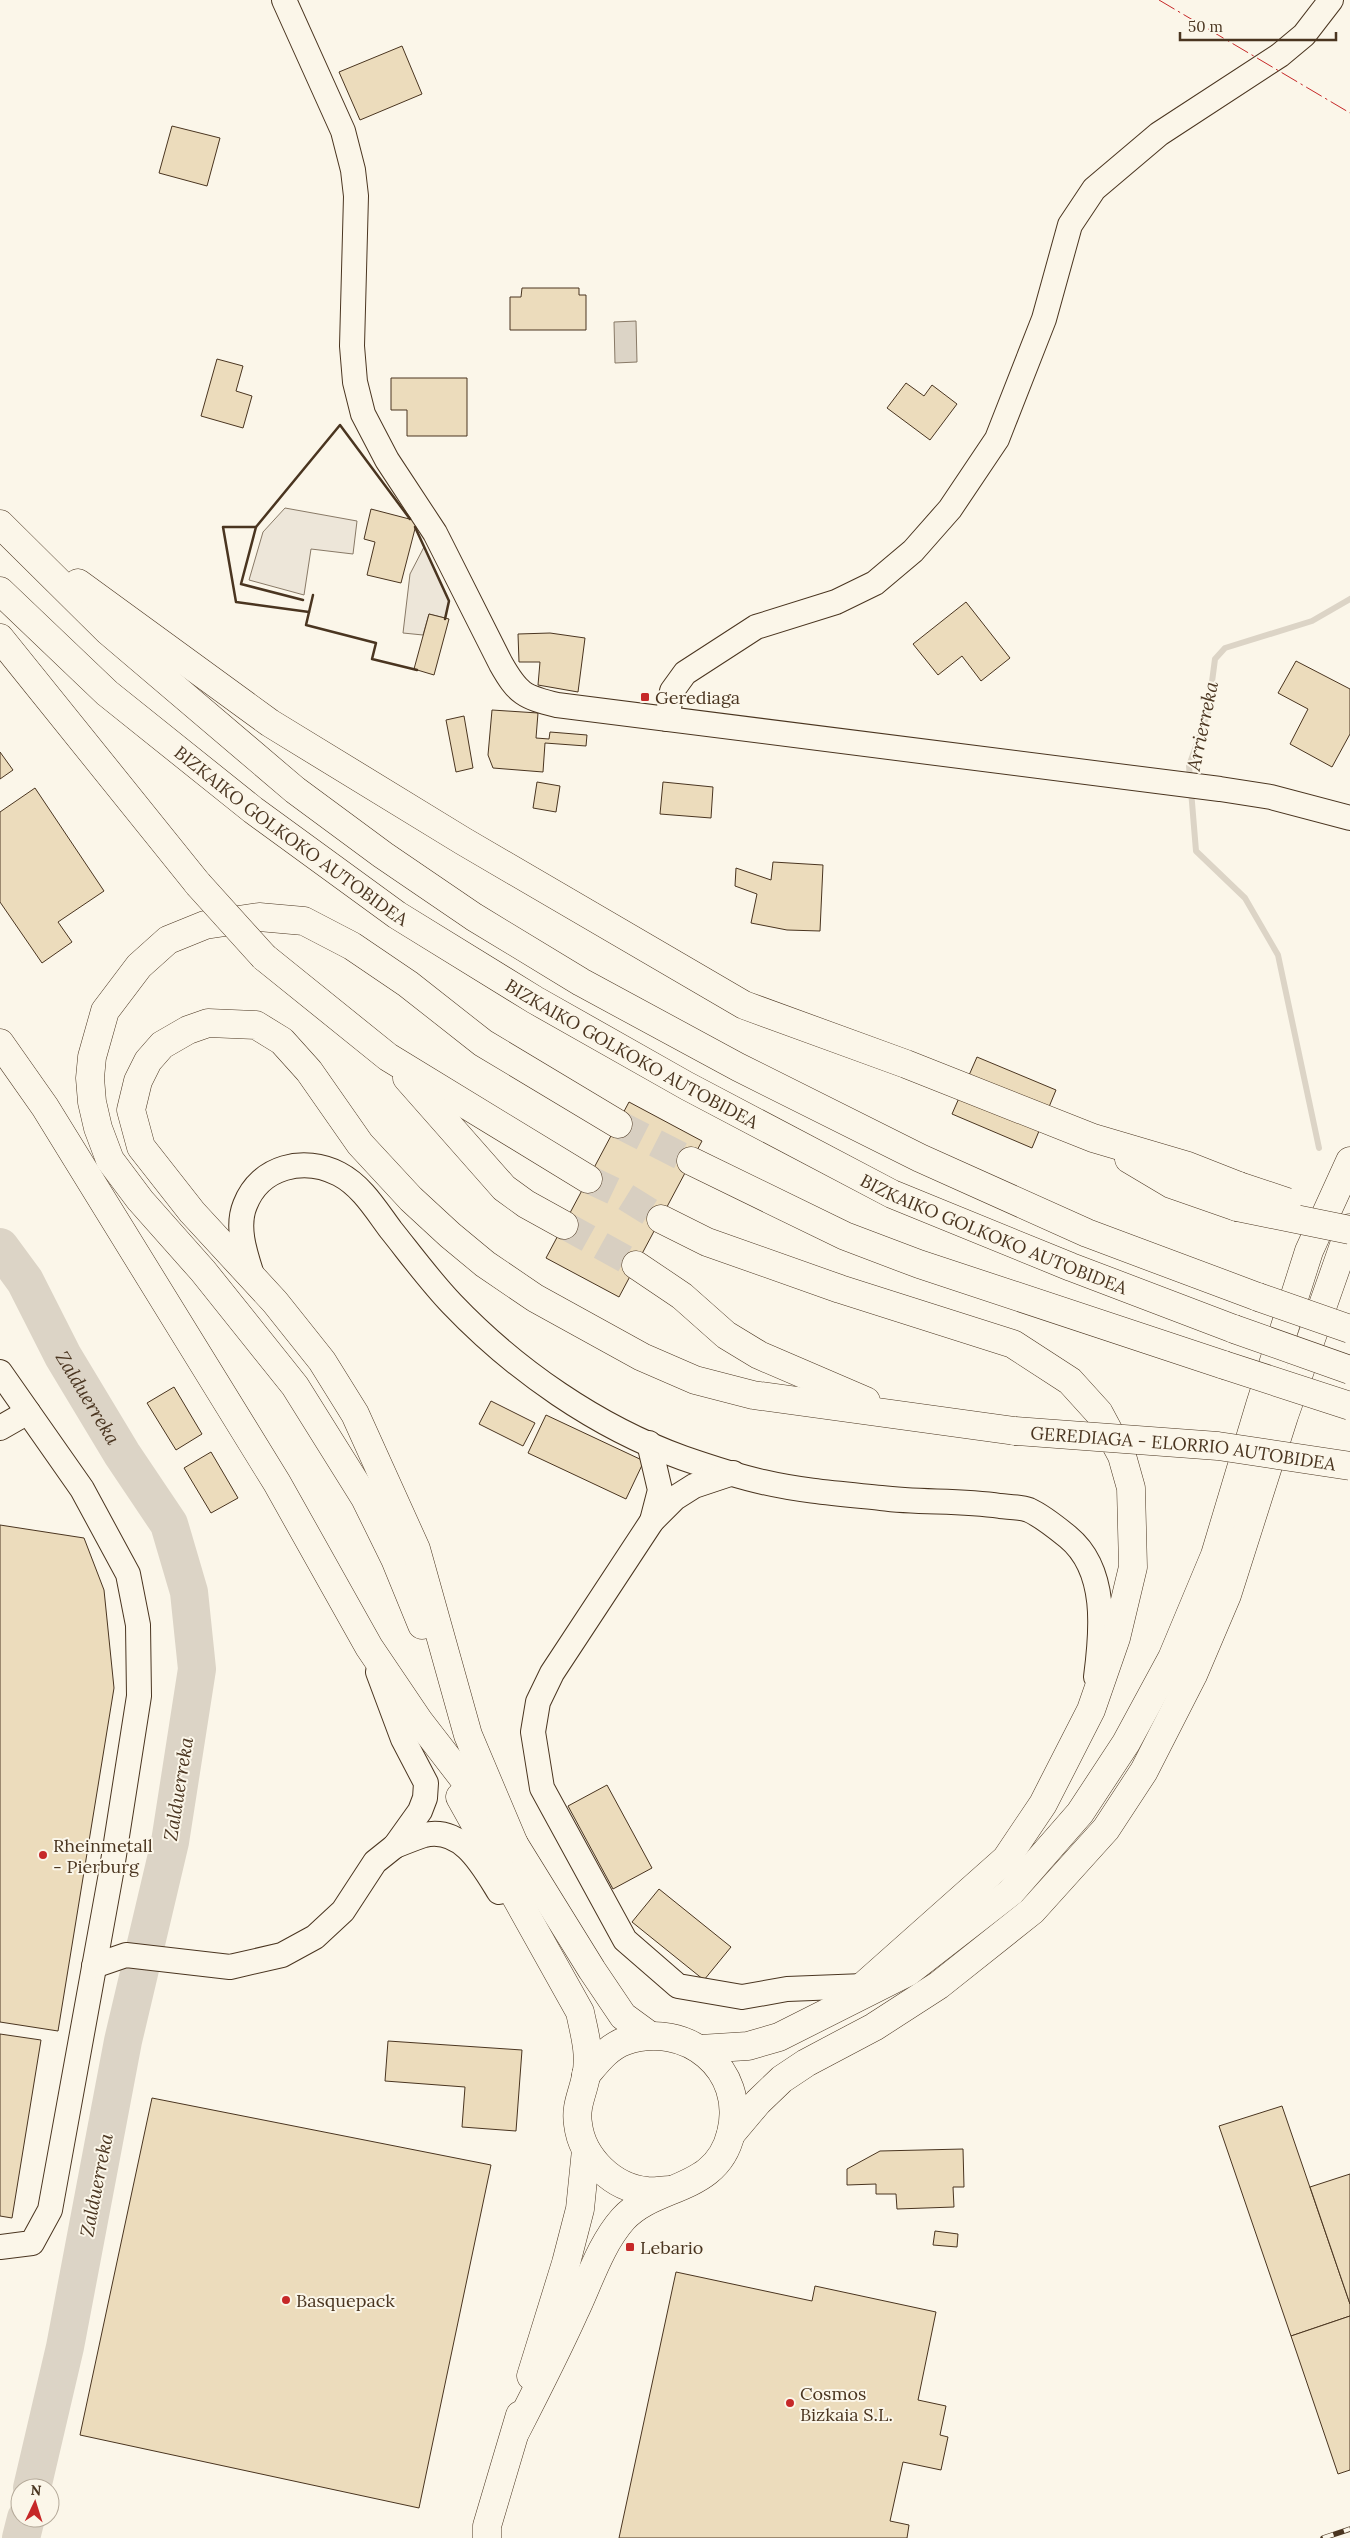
<svg xmlns="http://www.w3.org/2000/svg" width="1350" height="2538" font-family="Lora,serif">
  <style>
    .green { fill: #ede6d9; stroke: #887966 }
    .water { fill: #dcd4c6; stroke: #887966 }
    .lines { fill: none; stroke-linecap: round; stroke-linejoin: round }
    .stream { stroke: #dcd4c6; stroke-width: 6 }
    .river { stroke: #dcd4c6; stroke-width: 38 }
    .building { fill: #ecdcbc; stroke: #4a3520 }
    .highway-tunnel { stroke: #d8cfc1; stroke-width: 28; stroke-dasharray: 28 14; stroke-linecap: butt }
    .minor-casing { stroke: #4a3520; stroke-width: 26 }
    .major-casing { stroke: #4a3520; stroke-width: 29 }
    .highway-casing { stroke: #4a3520; stroke-width: 29 }
    .minor { stroke: #fbf6e9; stroke-width: 24 }
    .major { stroke: #fbf6e9; stroke-width: 28 }
    .highway { stroke: #fbf6e9; stroke-width: 28 }
    .rail-casing { stroke: #4a3520; stroke-width: 5.5 }
    .rail { stroke: #fbf6e9; stroke-width: 4; stroke-dasharray: 11; stroke-linecap: butt }
    .highway-bridge-casing { stroke: #4a3520; stroke-width: 29; stroke-linecap: butt }
    .highway-bridge { stroke: #fbf6e9; stroke-width: 28 }
    .wall { stroke: #4a3520; stroke-width: 2.5 }
    .power { stroke: #c62828; stroke-width: 1; stroke-dasharray: 18 4 2.5 4; stroke-linecap: butt }
    .poi-dot { fill: #c62828; stroke: #fbf6e9; stroke-width: 2 }
    .labels { text-anchor: middle; dominant-baseline: central; stroke-width: 4; stroke-linejoin: round; paint-order: stroke }
    .poi-label { font-size: 18px; fill: #4a3520; stroke: #fbf6e9; text-anchor: start }
    .street-label { font-size: 18px; fill: #4a3520; stroke: #fbf6e9 }
    .water-label { font-size: 19px; font-style: italic; fill: #4a3520; stroke: #fbf6e9 }
  </style>
  <rect width="100%" height="100%" fill="#fbf6e9"/>
  <g class="green">
    <path d="M285,508L357,521L353,554L311,549L304,595L249,580L263,532Z"/>
    <path d="M424,547L449,601L445,618L429,614L423,635L403,633L410,574Z"/>
  </g>
  <path class="water" d="M636,321L637,362L615,363L614,322Z"/>
  <g class="lines">
    <path class="stream" d="M1319,1148L1278,955L1245,898L1196,851L1189,766L1208,712L1215,659L1225,648L1312,621L1350,599"/>
    <g class="river">
      <path id="s1" d="M0,1247L25,1281L63,1356L122,1454L169,1524L189,1592L197,1669L170,1842L123,2041L65,2347L32,2488"/>
      <path d="M21,2538L26,2518"/>
    </g>
  </g>
  <g class="building">
    <path d="M402,46L422,94L360,120L339,72Z"/>
    <path d="M172,126L220,138L207,186L159,173Z"/>
    <path d="M522,288H579V295H586V330H510V297H521Z"/>
    <path d="M217,359L243,366L236,391L252,396L243,428L201,416Z"/>
    <path d="M391,378H467V436H407V410H391Z"/>
    <path d="M906,383L924,396L932,385L957,404L930,440L887,408Z"/>
    <path d="M371,509L417,521L401,583L367,575L375,542L364,539Z"/>
    <path d="M966,602L1010,658L981,681L962,656L938,675L913,644Z"/>
    <path d="M429,614L449,619L434,675L414,669Z"/>
    <path d="M550,633L585,638L578,692L538,685L540,662H519L518,634Z"/>
    <path d="M1296,661L1350,689V734L1332,767L1290,744L1308,709L1278,693Z"/>
    <path d="M492,710L538,713L536,738L549,739L550,732L587,735L586,746L545,743L543,772L493,768L488,755Z"/>
    <path d="M464,716L473,768L456,772L446,720Z"/>
    <path d="M0,752L13,770L0,779Z"/>
    <path d="M537,782L560,786L556,812L533,808Z"/>
    <path d="M663,782L713,787L711,818L660,814Z"/>
    <path d="M35,788L104,891L58,922L72,942L42,963L0,902V812Z"/>
    <path d="M773,862L823,865L820,931L787,930L751,923L757,894L735,886L736,868L771,880Z"/>
    <path d="M977,1057L1056,1090L1032,1148L952,1114Z"/>
    <path d="M629,1102L702,1141L619,1297L546,1258Z"/>
    <path d="M174,1387L202,1434L176,1450L147,1403Z"/>
    <path d="M491,1401L535,1423L523,1446L479,1424Z"/>
    <path d="M546,1415L644,1461L626,1499L528,1453Z"/>
    <path d="M211,1452L238,1498L211,1513L184,1468Z"/>
    <path d="M0,1525L84,1538L104,1590L114,1688L58,2031L0,2022Z"/>
    <path d="M607,1785L652,1868L613,1889L568,1806Z"/>
    <path d="M659,1889L731,1947L704,1980L632,1922Z"/>
    <path d="M0,2034L41,2040L12,2218L0,2216Z"/>
    <path d="M388,2041L522,2050L516,2131L462,2127L465,2087L385,2081Z"/>
    <path d="M152,2098L491,2165L419,2508L80,2435Z"/>
    <path d="M1282,2106L1350,2304V2316L1291,2336L1219,2126Z"/>
    <path d="M963,2149L964,2187H953L954,2207L897,2209L896,2194H876V2184L847,2185V2169L880,2151Z"/>
    <path d="M1350,2174V2304L1310,2187Z"/>
    <path d="M935,2231L958,2234L957,2247L933,2245Z"/>
    <path d="M676,2272L812,2301L815,2286L936,2312L918,2400L946,2406L940,2435L948,2437L941,2470L903,2462L890,2521L909,2525L907,2538H619Z"/>
    <path d="M1350,2316V2470L1338,2474L1291,2336Z"/>
  </g>
  <g class="lines">
    <g class="highway-tunnel">
      <path d="M618,1124L691,1161"/>
      <path d="M588,1179L624,1196L661,1219"/>
      <path d="M564,1225L636,1265"/>
    </g>
    <defs>
      <g id="minor">
        <path d="M284,0L343,131L353,170L356,196L352,346L355,382L363,414L387,460L435,533L501,664C518,694 524,697 557,705L1220,789L1271,797L1350,818"/>
        <path d="M667,719L672,691L685,673L756,627L836,602L875,583L913,551L950,509L997,439L1044,319L1070,225L1094,189L1159,134L1280,55L1304,35L1331,0"/>
        <path d="M252,1275C245,1253 236,1227 245,1205C260,1166 304,1156 339,1174C362,1186 376,1210 391,1230C411,1255 430,1281 452,1304C515,1370 597,1427 683,1458C709,1467 736,1476 763,1482C801,1491 842,1494 881,1498C920,1503 960,1500 1000,1506C1009,1507 1021,1507 1029,1510C1042,1516 1057,1528 1068,1537C1108,1570 1102,1631 1096,1677"/>
        <path d="M0,1372L82,1489L128,1574L138,1625L139,1696L112,1868L50,2210L32,2243L0,2247"/>
        <path d="M0,1428L28,1412"/>
        <path d="M649,1443L660,1490L652,1521"/>
        <path d="M733,1473L694,1486L675,1498L652,1521L552,1673L538,1702L533,1732L542,1788L625,1940L678,1986L742,1997L787,1989L864,1986"/>
        <path d="M395,1846C405,1842 415,1838 424,1835C462,1826 483,1866 499,1892"/>
        <path d="M94,1966L126,1955L230,1967L282,1955L315,1937L343,1911L375,1862L395,1846L420,1811L425,1798L426,1783L403,1739L378,1672"/>
      </g>
      <g id="major">
        <path d="M700,2049L748,2046L779,2037L908,1972L1011,1892L1080,1813L1126,1743L1172,1658L1215,1555L1260,1405L1309,1251L1350,1161"/>
        <path d="M731,2134L758,2102L782,2079L806,2063L874,2027L939,1985L1032,1911L1106,1829L1144,1771L1193,1675L1227,1595L1284,1416L1350,1228"/>
      </g>
      <g id="highway">
        <path d="M0,524L108,631L295,790L383,855L474,917L581,982L738,1067L920,1158L1087,1233L1258,1297"/>
        <path d="M78,583L270,723L463,841L744,1005L906,1064L1093,1138L1188,1166L1239,1186"/>
        <path id="s2" d="M0,591L107,693L253,810L397,915L535,1000L687,1086L892,1194L1071,1267L1234,1329"/>
        <path d="M0,638L198,884"/>
        <path d="M264,957L388,1057L588,1179"/>
        <path d="M0,1043L45,1107L277,1483L369,1647L419,1721L514,1844L592,1970L623,2016L649,2035"/>
        <path d="M407,1078L504,1188L526,1204L564,1225"/>
        <path d="M1129,1159L1171,1184L1237,1207"/>
        <path d="M691,1161L845,1236L919,1264L1224,1365"/>
        <path d="M661,1219L707,1242L840,1289L1013,1344L1070,1381L1099,1413L1122,1456L1131,1488L1133,1567L1116,1638L1091,1710L1043,1804L1006,1859L844,2003"/>
        <path d="M636,1265L682,1296L726,1335L759,1355L866,1401"/>
        <path d="M422,1625L395,1559L365,1498L295,1386L203,1271L140,1200L110,1160L98,1128L92,1102L90,1078L92,1057L105,1011L139,966L168,940L205,925L259,917L304,921L352,946L408,984L483,1043L618,1124"/>
        <path d="M460,1797L580,2012C584,2032 591,2054 586,2076C583,2093 575,2106 578,2124C582,2158 613,2188 647,2191C654,2192 662,2190 670,2190"/>
        <path d="M514,1844L468,1735L416,1549L355,1414L322,1361L275,1302L192,1212L141,1147L131,1110L138,1081L148,1061L162,1045L188,1030L208,1023L256,1025L282,1041L309,1071L360,1144L411,1199L450,1235L485,1264L535,1298L642,1357L695,1380L753,1395L1015,1431"/>
        <path d="M531,2376L566,2263L580,2209L586,2150"/>
        <path d="M516,2431C536,2392 556,2353 574,2313C589,2282 600,2245 623,2219C656,2183 717,2193 731,2133C747,2069 686,2020 625,2041C608,2047 597,2062 586,2075"/>
        <path d="M487,2538V2526L520,2415"/>
      </g>
    </defs>
    <use href="#minor" class="minor-casing"/>
    <use href="#major" class="major-casing"/>
    <use href="#highway" class="highway-casing"/>
    <use href="#minor" class="minor"/>
    <use href="#major" class="major"/>
    <use href="#highway" class="highway"/>
    <defs>
      <path id="rail" d="M1323,2538L1350,2529"/>
    </defs>
    <use href="#rail" class="rail-casing"/>
    <use href="#rail" class="rail"/>
    <defs>
      <g id="highway-bridge">
        <path d="M198,884L264,957"/>
        <path d="M1239,1186L1287,1202"/>
        <path d="M1237,1207L1350,1230"/>
        <path d="M1258,1297L1350,1329"/>
        <path d="M1234,1329L1350,1370"/>
        <path d="M1224,1365L1350,1406"/>
        <path id="s3" d="M1015,1431L1218,1446L1350,1466"/>
      </g>
    </defs>
    <use href="#highway-bridge" class="highway-bridge-casing"/>
    <use href="#highway-bridge" class="highway-bridge"/>
    <g class="wall">
      <path d="M256,527H223L236,602L309,612"/>
      <path d="M415,527L449,601L445,619"/>
      <path d="M313,595L306,625L376,643L372,659L417,670"/>
      <path d="M303,600L241,584L256,527L340,425L410,519"/>
    </g>
    <path class="power" d="M1159,0L1350,113"/>
  </g>
  <g class="poi-dot">
    <rect x="640" y="692" width="10" height="10" rx="2.5"/>
    <circle cx="43" cy="1855" r="5"/>
    <rect x="625" y="2242" width="10" height="10" rx="2.5"/>
    <circle cx="286" cy="2300" r="5"/>
    <circle cx="790" cy="2403" r="5"/>
  </g>
  <g class="labels">
    <g class="poi-label">
      <text x="655" y="697">Gerediaga</text>
      <text x="53" y="1845">Rheinmetall<tspan x="53" dy="21">- Pierburg</tspan></text>
      <text x="640" y="2247">Lebario</text>
      <text x="296" y="2300">Basquepack</text>
      <text x="800" y="2393">Cosmos<tspan x="800" dy="21">Bizkaia S.L.</tspan></text>
    </g>
    <g class="street-label">
      <text stroke="none"><textPath href="#s2" startOffset="381">BIZKAIKO GOLKOKO AUTOBIDEA</textPath></text>
      <text stroke="none"><textPath href="#s2" startOffset="786">BIZKAIKO GOLKOKO AUTOBIDEA</textPath></text>
      <text stroke="none"><textPath href="#s2" startOffset="1191">BIZKAIKO GOLKOKO AUTOBIDEA</textPath></text>
      <text stroke="none"><textPath href="#s3" startOffset="169">GEREDIAGA - ELORRIO AUTOBIDEA</textPath></text>
    </g>
    <g class="water-label">
      <text transform="translate(1202 726) rotate(-78)">Arrierreka</text>
      <text stroke="none"><textPath href="#s1" startOffset="175">Zalduerreka</textPath></text>
      <text transform="translate(178 1789) rotate(-81)">Zalduerreka</text>
      <text transform="translate(96 2185) rotate(-79)">Zalduerreka</text>
    </g>
  </g>
  <g transform="translate(35 2503) rotate(4)"><circle r="24" fill="#fbf6e9" stroke="#b4a999"/>
  <path d="M0-4L9 19L0 12L-9 19Z" fill="#c62828"/>
  <text y="-8" font-size="14" font-weight="bold" text-anchor="middle" fill="#4a3520">N</text>
  </g>
  <path d="M1180 32v8h156v-8" fill="none" stroke="#4a3520" stroke-width="2.5"/>
  <text x="1188" y="32" font-size="15" fill="#4a3520" stroke="#fbf6e9" stroke-width="4" paint-order="stroke">50 m</text>
</svg>
